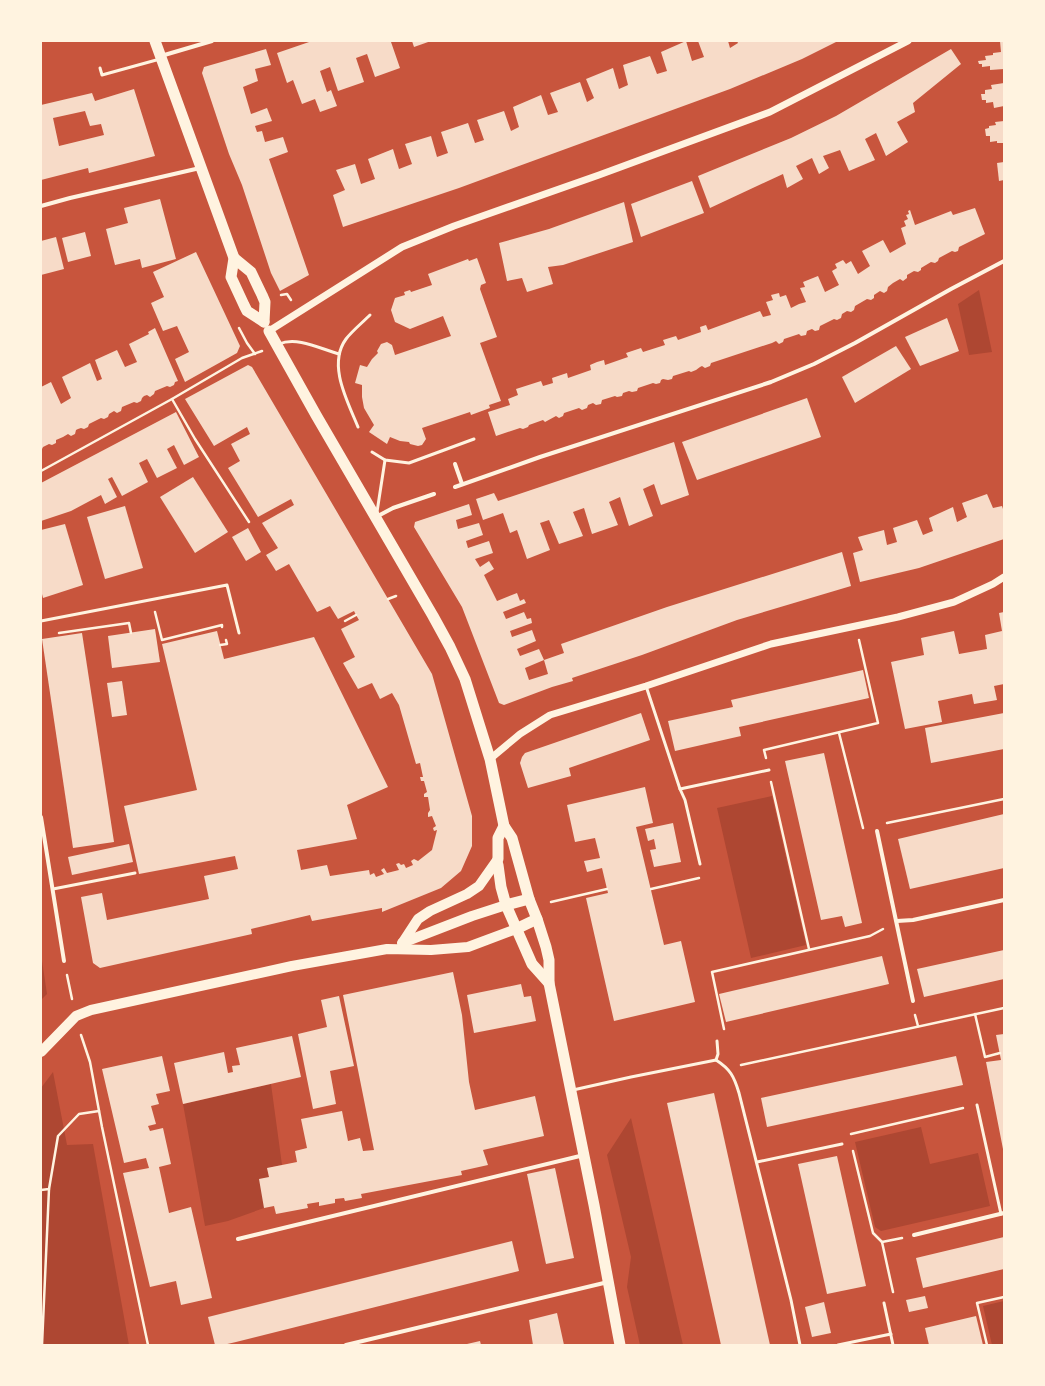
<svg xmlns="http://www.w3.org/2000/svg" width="1045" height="1386" font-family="'DejaVu Sans',sans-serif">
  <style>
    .green { fill: #ae4732 }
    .building { fill: #f7dbc8; fill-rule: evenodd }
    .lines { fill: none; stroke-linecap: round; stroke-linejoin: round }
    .path { stroke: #fff3e0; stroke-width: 2.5 }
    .service { stroke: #fff3e0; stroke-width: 3 }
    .minor { stroke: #fff3e0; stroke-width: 4 }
    .tertiary { stroke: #fff3e0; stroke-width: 7 }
    .primary { stroke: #fff3e0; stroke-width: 10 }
    .trunk { stroke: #fff3e0; stroke-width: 11 }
  </style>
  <rect width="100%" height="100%" fill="#c8553d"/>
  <g class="green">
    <path d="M979,290L992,352L969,355L958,304Z"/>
    <path d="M772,796L806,945L751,958L717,808Z"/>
    <path d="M41,954L47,994L41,1000Z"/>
    <path d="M53,1072L67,1145L93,1144L129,1345H41V1088Z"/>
    <path d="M271,1084L282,1165L267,1168L269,1177L264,1208L228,1221L205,1226L183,1104Z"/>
    <path d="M631,1118L683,1345H640L627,1287L631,1257L607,1155Z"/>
    <path d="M921,1127L930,1164L978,1153L990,1206L881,1231L875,1227L855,1142Z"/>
    <path d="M1004,1301V1345H992L983,1306Z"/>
  </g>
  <g class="building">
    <path d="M312,41H394L391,42L400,68L375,77L367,54L356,58L364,82L338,91L330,67L320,71L327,92L331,90L337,106L320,112L315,99L302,104L293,80L287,83L277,53Z"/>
    <path d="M412,41H431L414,47Z"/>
    <path d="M686,41L692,61L704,57L698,41H728L730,48L738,43L737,41H838L802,59L730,89L459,188L343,227L333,195L345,190L336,170L355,164L361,184L375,179L368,159L393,149L399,169L412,164L405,144L431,136L437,157L448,153L441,132L468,123L475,143L484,140L477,120L504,111L511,131L519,127L513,107L541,95L548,115L558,112L550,93L580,82L587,102L594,98L586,79L613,68L619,89L628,85L623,65L650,56L657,74L667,71L661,52Z"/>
    <path d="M1000,41H1004V69L990,70V66L982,67V64H979L978,61L986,60L985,56L993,55V53L1001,52Z"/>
    <path d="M266,49L271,65L255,69L258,81L243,87L251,114L267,108L272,121L255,126L257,132L262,131L265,142L283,137L288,152L269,159L309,275L280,291L271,273L242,185L229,154L202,73L204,67Z"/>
    <path d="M951,49L961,64L913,103L915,112L897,122L908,142L886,156L876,133L865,139L875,160L849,171L840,150L823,156L829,168L819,174L812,158L796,166L803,179L787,188L783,174L710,208L698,176L791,138L836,116Z"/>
    <path d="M1004,83V106L994,108L993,102L986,103V100H982L981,94H985V90L992,89L991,85Z"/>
    <path d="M134,89L155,156L89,173L88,168L41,180V105L92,93L95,101ZM85,111L90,126L101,124L104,135L59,146L53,118Z"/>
    <path d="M1004,121V143H997V141L990,142V136H986L985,129L989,128V126L996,125L995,122Z"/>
    <path d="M1004,162V180L999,181L997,163Z"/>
    <path d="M692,181L704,213L641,237L631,204Z"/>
    <path d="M160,199L176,259L142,268L140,259L115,265L106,229L128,223L124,208Z"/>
    <path d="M624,202L633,242L563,265L548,267L553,284L527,292L522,278L507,281L499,243L549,229Z"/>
    <path d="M975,208L985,234L959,247L958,251L955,252L952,251L939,258L938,261L935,263L931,262L921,268V270L918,272L914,271L907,275V278L903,281L900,279L893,283L888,287L887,291L884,293L880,291L874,295V298L871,300L867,299L855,306L854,310L851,312L847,311L842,314L841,318L837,320L834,319L820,326L819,330L815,331L812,329L807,331L806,335L801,336L799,334L784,339L783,342L779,344L776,341L772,343L711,363L710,366L705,368L702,366L700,367L696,370L691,372L689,371L673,376L672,379L668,380L663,379L661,380L660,383L656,384L653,383L638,388L637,391L632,392L629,391L623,393L622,396L617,397L615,396L602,400L601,404L596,405L593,403L588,405L587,408L582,410L579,408L564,413L563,416L559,418L556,416L545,422L543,420L529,425L528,427L523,429L520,428L496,436L488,412L510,405L508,399L518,395L516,389L541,381L543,386L553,383L552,378L567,373L568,378L591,370L590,365L597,362L604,360L605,365L628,357L626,353L641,348L643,352L665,345L663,340L676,336L678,340L701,332L700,327L706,325L708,330L760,311L763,317L771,315L766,302L773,300L771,295L779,293L780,297L786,295L791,308L799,304L806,302L800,288L805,287L803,282L818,276L825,292L839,285L832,271L837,268L835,264L843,260L846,264L851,261L858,274L870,266L862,251L883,240L890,253L906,244L901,228L906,226L904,221L908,219L906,215L909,214L908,211L910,210L915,225L951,211L953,215Z"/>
    <path d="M85,232L91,256L68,262L62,238Z"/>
    <path d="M56,237L64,269L41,275V241Z"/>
    <path d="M196,252L240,346L237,353L185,382L175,359L189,352L177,326L163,331L151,303L164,297L153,272Z"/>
    <path d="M477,258L486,283L481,285L480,289L497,337L480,343L501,401L489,405L490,408L471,415L470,412L422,428L426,439L422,445L418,446L410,444L409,442L400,441L390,437L387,444L369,432L374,425L364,408L362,397V385L355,383L360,365L367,367L372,359L378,353L377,351L381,344L387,342L392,345L395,355L451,336L443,316L410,329L395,322L391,310L395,298L405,295L404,292L410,290L411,292L432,285L428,274L468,259L469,261Z"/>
    <path d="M947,318L959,351L920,366L905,337Z"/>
    <path d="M155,328L178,381L175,382L174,385L170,387L167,386L155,391L154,394L150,397L147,395L144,396L142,398L141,401L137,403L134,402L122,407L121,411L117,413L114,411L109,414L108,417L104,419L101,418L89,424L88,427L84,429L81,428L78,429L76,430L75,434L71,436L68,434L63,437L56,440V443L52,445L49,444L43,447L41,451V387L51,382L61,404L71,398L62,377L90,363L97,381L102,379L95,360L117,350L125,367L137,362L129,344L149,334L148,332Z"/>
    <path d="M896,346L911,369L855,403L842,377Z"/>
    <path d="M248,365L252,367L432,674L472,816V846L461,871L441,888L382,912V908L312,921L310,915L251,929L252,934L100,968L93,963L81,897L102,893L107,920L209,899L204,876L238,869L235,856L139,874L124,806L197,790L162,644L217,631L224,659L314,637L388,787L347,805L357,839L297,850L301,870L327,865L330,876L369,870L370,875L374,873L376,877L384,874L381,870L384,868L387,873L399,870L396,864L399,863L401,865L404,864L406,868L413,865L411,861L414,859L418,861L432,850L437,830L434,831L433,828L436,826L432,816L428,817V813L430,810L428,797H424V794L427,792L424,781H421L420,777H423L420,763L416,764L399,705L392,693L380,699L372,683L358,689L343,663L355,657L341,629L359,620L356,615L354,611L338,619L330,606L317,612L289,564L276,571L266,555L278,548L262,523L294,505L291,499L258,517L228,468L240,461L231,444L250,434L247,427L214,446L185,399Z"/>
    <path d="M807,398L821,437L697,480L682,442Z"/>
    <path d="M176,412L199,457L184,465L174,445L167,449L177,468L157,478L147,459L139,463L148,482L122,496L112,477L108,479L117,497L105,504L101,495L71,511L41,521V483Z"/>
    <path d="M674,442L689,495L661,505L654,484L643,489L653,516L629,526L620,497L609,502L618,525L592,534L584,508L573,512L583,536L559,544L549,520L540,523L550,550L527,559L517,530L510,533L503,513L483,520L476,499L494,493L498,501Z"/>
    <path d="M193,477L228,532L195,553L160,497Z"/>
    <path d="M987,494L993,508L1002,506L1004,512V539L919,568L860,582L853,553L863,550L858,537L884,530L887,545L897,542L893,528L917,520L923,535L933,531L929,518L953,507L957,522L967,517L962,503Z"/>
    <path d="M469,504L472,515L456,520L458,529L479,523L483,535L466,541L468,548L489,541L493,553L475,559L480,567L489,561L494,569L484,575L497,601L517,593L520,601L524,599L526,603L503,612L506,619L524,612L527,619L531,618L532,623L510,631L512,637L532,630L536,641L517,649L520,656L539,649L544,660L525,668L529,680L548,674L544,660L564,653L561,644L667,607L842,552L851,586L737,620L642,655L572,678L573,681L552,687L504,705L499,703L462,607L414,527L415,522Z"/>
    <path d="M125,506L143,568L105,579L87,517Z"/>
    <path d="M65,524L83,585L43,598L41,590V530Z"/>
    <path d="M248,528L261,552L246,561L232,537Z"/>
    <path d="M1004,612V684L994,686L997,700L974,704L972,694L938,701L942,722L905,729L891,662L924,655L921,638L954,631L959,654L987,649L985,635L1002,631L999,613Z"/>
    <path d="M155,629L160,662L112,668L108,636Z"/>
    <path d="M82,633L114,842L73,848L42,639Z"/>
    <path d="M863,670L869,698L739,727L741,736L675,751L668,721L733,707L731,700Z"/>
    <path d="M122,681L127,715L112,717L107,683Z"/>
    <path d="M641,713L650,740L569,768L571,776L528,788L520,763L522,757L525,753Z"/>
    <path d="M1004,713V749L931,763L925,728Z"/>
    <path d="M824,753L862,923L845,927L842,916L821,920L785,761Z"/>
    <path d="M645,787L653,823L636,827L664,945L681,941L695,1002L614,1021L586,898L608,893L607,889L602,868L587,872L584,861L600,858L595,838L575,842L567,805Z"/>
    <path d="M1004,814V868L910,889L898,839Z"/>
    <path d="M673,823L681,862L654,867L650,850L656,849L654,839L648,841L645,829Z"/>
    <path d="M129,844L133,862L72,875L68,857Z"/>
    <path d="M1004,950V979L924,997L917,969Z"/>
    <path d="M882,956L889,984L726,1022L719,994Z"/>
    <path d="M453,972L462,1015L469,1082L475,1110L535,1096L544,1136L483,1150L488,1165L461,1171L462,1175L361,1194L362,1198L345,1201L344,1198L335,1199V1203L319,1206V1202L307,1204L308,1208L276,1214L274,1206L264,1208L259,1179L269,1177L267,1168L297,1162L295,1151L307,1148L301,1119L342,1111L348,1141L360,1138L363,1151L374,1150L343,995Z"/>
    <path d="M521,984L524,997L531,996L536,1021L474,1033L467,995Z"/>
    <path d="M339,996L354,1066L330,1071L336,1104L313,1109L298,1034L327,1027L321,1000Z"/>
    <path d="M1004,1034V1149H1003L986,1062L1001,1060L996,1035Z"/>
    <path d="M292,1036L301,1077L183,1104L174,1063L224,1052L228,1073L233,1072L232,1066L240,1065L236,1048Z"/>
    <path d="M162,1056L170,1091L156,1094L159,1104L151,1106L156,1124L148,1126L150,1131L163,1128L171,1164L159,1167L169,1213L191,1207L212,1298L181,1305L176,1281L150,1287L123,1173L149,1168L146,1158L124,1163L102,1069Z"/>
    <path d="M956,1056L963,1085L767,1127L761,1098Z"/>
    <path d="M714,1093L770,1345H721L667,1103Z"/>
    <path d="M837,1156L866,1286L827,1294L798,1164Z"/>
    <path d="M555,1168L574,1258L546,1264L527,1174Z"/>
    <path d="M1004,1237V1269L923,1288L916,1258Z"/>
    <path d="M512,1241L519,1271L236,1342L223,1345H215L208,1317Z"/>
    <path d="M925,1296L928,1308L909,1312L906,1300Z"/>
    <path d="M824,1302L831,1333L812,1337L805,1307Z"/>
    <path d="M557,1313L564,1345H533L529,1320Z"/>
    <path d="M976,1316L983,1345H929L925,1328Z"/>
    <path d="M480,1341L481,1345H467V1344Z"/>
  </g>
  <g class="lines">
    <g class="path">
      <path d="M281,295L287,294L291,300"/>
      <path d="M239,328L247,343L255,354"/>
      <path d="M172,399L195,439L249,522"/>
      <path d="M41,471L172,399L242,358L262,351"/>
      <path d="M388,599L396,596"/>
      <path d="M155,612L162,640L222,625V627"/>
      <path d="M345,621L356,615"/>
      <path d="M59,633L129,623L131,633"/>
      <path d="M220,645L227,644L226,640"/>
      <path d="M839,733L863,828"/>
      <path d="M766,758L764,750L878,723L859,640"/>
      <path d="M771,782L809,949"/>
      <path d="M887,823L1004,799"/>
      <path d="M651,889L699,878"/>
      <path d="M551,902L607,889"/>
      <path d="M67,975L72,999"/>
      <path d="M975,1014L985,1057L1000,1053"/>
      <path d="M915,1015L918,1026"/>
      <path d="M724,1029L712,972L870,936L883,929"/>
      <path d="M81,1035L90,1062L102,1127L148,1345"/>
      <path d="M741,1065L1004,1008"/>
      <path d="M851,1134L963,1108"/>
      <path d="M853,1151L873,1233L882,1242"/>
      <path d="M41,1190L49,1189L58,1136L79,1114L99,1111"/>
      <path d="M893,1292L882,1242L902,1238"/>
      <path d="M42,1345L49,1189"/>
      <path d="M987,1345L977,1303L1004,1297"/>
    </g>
    <g class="service">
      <path d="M100,68L102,75L160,59"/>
      <path d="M279,344C297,336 321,349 339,354"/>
      <path d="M358,427C348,402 327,365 346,339C352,331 362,323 370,315"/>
      <path d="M372,452L385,460L409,463L474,439"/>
      <path d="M377,512L385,460"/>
      <path d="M41,621L227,585L239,633"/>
      <path d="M646,686L680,789L685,800L700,864"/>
      <path d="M680,789L769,770"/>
      <path d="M53,889L135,873"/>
      <path d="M716,1060L718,1054L717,1041"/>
      <path d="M573,1090L631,1077L716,1060C730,1069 734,1076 739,1093L791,1300L800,1345"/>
      <path d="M977,1105L1001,1214"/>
      <path d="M757,1162L842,1144"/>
      <path d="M884,1303L893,1345"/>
      <path d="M838,1345L891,1334"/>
    </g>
    <g class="minor">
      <path d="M161,56L212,41"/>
      <path d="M41,206L70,198L200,168"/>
      <path d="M455,464L462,484"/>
      <path d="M455,487L540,457L771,382L814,364L855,343L951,289L1004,261"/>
      <path d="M376,517L393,508L434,494"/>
      <path d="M41,817L64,961"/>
      <path d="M877,831L913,1001"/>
      <path d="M897,921L913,920L1004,900"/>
      <path d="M914,1235L1004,1213"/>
      <path d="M238,1239L584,1155"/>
      <path d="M346,1345L608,1282"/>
    </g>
    <g class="tertiary">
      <path d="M269,331L402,247L454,226L599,175L770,112L908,41"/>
      <path d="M490,759L520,734L550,715L646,686L771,644L898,617L954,602L993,584L1004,577"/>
    </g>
    <g class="primary">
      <path d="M403,942L418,919L430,911L467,894L479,886L498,859"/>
      <path d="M402,943L472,916L506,905"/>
      <path d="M41,1052L76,1016L91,1010L292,966L387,949L431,950L468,947L516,929"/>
    </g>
    <g class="trunk">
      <path d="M155,41L234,258L231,277L244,305L247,311L264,322"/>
      <path d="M234,258L251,272L262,295L265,302L264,322"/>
      <path d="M269,331L316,415L433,616L450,647L465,679L490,759L504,826L512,838L529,899L537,919L546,947L549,960V983L594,1205L620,1345"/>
      <path d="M498,859V838L504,826"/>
      <path d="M498,865L501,887L506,905L532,964L549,983"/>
      <path d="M506,905L529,899"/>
      <path d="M516,929L537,919"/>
    </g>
  </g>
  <rect width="1045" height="1386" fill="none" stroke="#fff3e0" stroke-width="84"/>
</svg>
